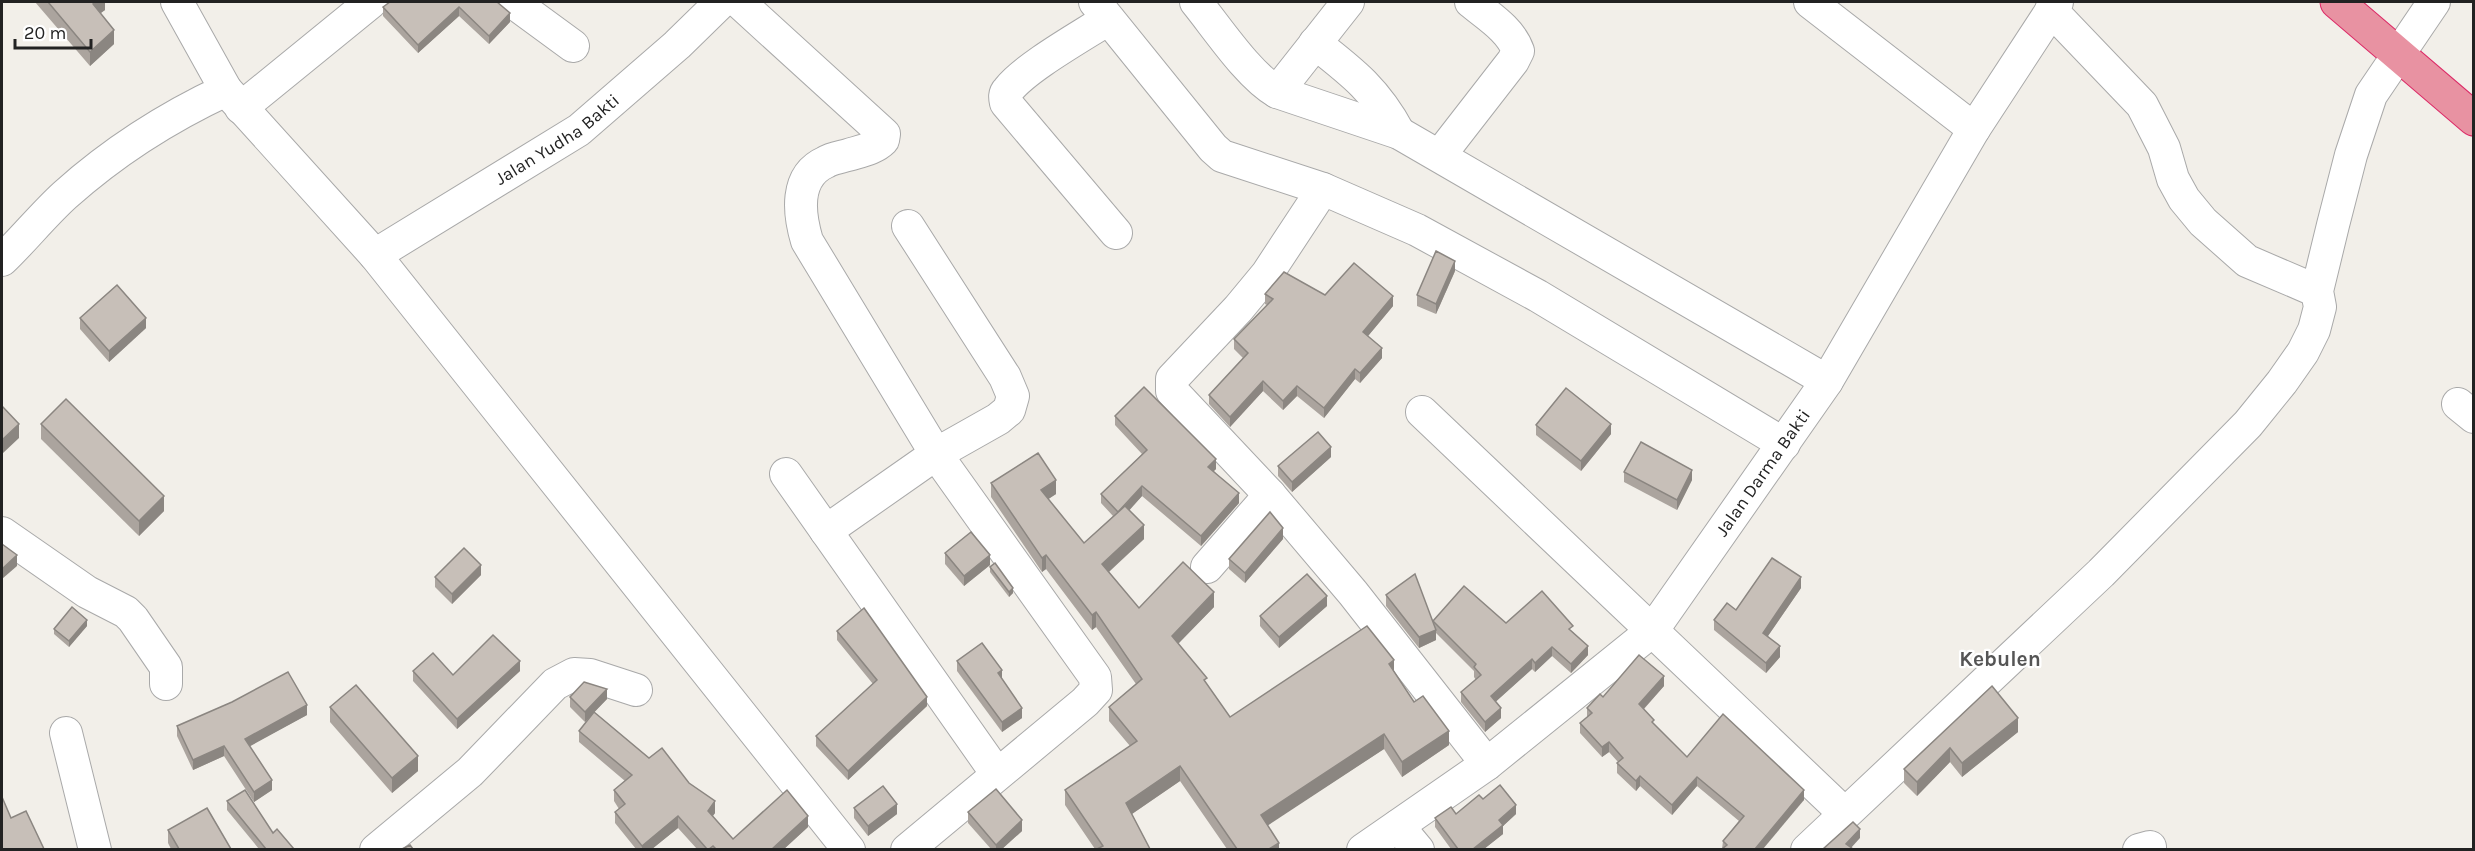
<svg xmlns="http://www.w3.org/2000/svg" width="2475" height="851" font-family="Karla,sans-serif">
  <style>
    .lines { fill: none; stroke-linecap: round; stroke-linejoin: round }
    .minor-casing { stroke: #a9a9a9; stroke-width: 34 }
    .highway-casing { stroke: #dc2a67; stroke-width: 35 }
    .minor { stroke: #fff; stroke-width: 32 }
    .highway { stroke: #e892a2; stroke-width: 33 }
    .wall { fill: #aba49e }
    .shaded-wall { fill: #8b8681 }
    .building { fill: #c7bfb8; stroke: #8b8681; stroke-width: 1.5 }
    .labels { text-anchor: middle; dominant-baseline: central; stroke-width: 4.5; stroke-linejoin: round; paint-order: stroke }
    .street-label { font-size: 18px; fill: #222; stroke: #fff }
    .quarter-label { font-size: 21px; font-weight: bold; fill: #555; stroke: #fff }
  </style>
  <rect width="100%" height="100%" fill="#f2efe9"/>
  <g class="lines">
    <defs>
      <g id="minor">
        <path d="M513,2L573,46"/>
        <path d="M739,2L884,134L883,140C874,149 861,151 848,155C841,157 832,158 826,162C794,176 799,214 807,241L936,454L1095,677L1096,690L1085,702L907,850"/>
        <path d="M1095,2L1213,148L1222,156L1323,189L1417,230L1538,296L1784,444"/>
        <path d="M1196,2C1218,29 1248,75 1277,92L1399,133L1827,381"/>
        <path d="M1810,2L1974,129"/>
        <path d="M2051,10L2142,105L2164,148L2173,179L2184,199L2203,222L2247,261L2317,291"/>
        <path d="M1108,19C1082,36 1026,67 1008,90C1004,94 1005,98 1006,103L1116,233"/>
        <path d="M1315,43C1352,72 1376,90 1399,133"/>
        <path d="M226,90L375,255L849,850"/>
        <path d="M1277,92L1348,2"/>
        <path d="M241,108L371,2"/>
        <path d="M1440,155L1513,61L1518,51C1511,30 1488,16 1471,2"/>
        <path d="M1323,189L1267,274L1238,309L1172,379V391L1270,495L1353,593L1487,764"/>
        <path id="s1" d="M375,255L579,130L677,45L721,2"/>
        <path d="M2,260C24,239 43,215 65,195C113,152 168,117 226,90L177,2"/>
        <path d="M2458,404L2474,417"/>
        <path d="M1422,412L1844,813"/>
        <path d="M786,474L997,774"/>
        <path d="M826,531L936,454L998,419L1009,410L1013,396L1005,377L908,226"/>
        <path d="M2,533L87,592L126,612L133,619L166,667V684"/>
        <path d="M1207,567L1270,495"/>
        <path d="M66,733L95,850"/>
        <path d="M1398,826L1418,850"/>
        <path d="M376,850L470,772L555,684L574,674L590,675L636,690"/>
        <path id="s2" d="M1363,850L1487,764L1652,631L1827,381L1974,129L2057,2"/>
        <path d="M1807,850L2101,573L2248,424L2282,382L2303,352L2314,330L2320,307L2317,291L2333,225L2351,155L2371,95L2434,2"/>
        <path d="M2139,850L2150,847"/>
      </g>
      <path id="highway" d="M2337,2L2474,119"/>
    </defs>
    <use href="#minor" class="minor-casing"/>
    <use href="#highway" class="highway-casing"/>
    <use href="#minor" class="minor"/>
    <use href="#highway" class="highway"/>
  </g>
  <g class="wall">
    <path d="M35,2H105V10L100,13L114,44L90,66Z"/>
    <path d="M497,2L510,22L489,44L459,16L418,53L383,16V7Z"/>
    <path d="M1455,271L1436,314L1417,306V295Z"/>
    <path d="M1265,294L1325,295L1393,306L1368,336L1382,358L1360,383L1355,379L1324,418L1297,396L1283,410L1263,391L1230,427L1209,404V395L1243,358L1234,349V339L1267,305L1265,304Z"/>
    <path d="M80,318L146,328L109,362L80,329Z"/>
    <path d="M1115,416L1216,469L1214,471L1239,503L1201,546L1142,496L1129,510L1144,539L1109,572L1139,608L1214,607L1178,644L1230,717L1394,671L1414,702L1449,745L1402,777L1384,749L1267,825L1279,849H1227L1180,781L1132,814L1150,849H1095L1065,805V790L1130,746L1109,721V707L1136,684L1096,627L1092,630L1046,569L1042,572L991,497V483L1056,494L1048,499L1084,543L1113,516L1101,503V494L1142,454L1115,425Z"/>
    <path d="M41,424L164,511L139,536L41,439Z"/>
    <path d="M1536,425L1611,434L1581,471L1536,435Z"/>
    <path d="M1331,457L1292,492L1278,476V466Z"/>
    <path d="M1624,472L1692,480L1677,510L1624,482Z"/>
    <path d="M1283,539L1245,583L1229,569V559Z"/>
    <path d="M945,553L990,565L964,586L945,564Z"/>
    <path d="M990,567L1013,593L1009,597L990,572Z"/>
    <path d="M481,575L452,604L435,587V577Z"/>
    <path d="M1801,588L1768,636L1780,657L1766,673L1714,630V620L1736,610Z"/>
    <path d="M1386,595L1433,623V621L1506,623L1573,632L1588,655L1571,673L1552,656L1535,672L1532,669L1495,702L1501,718L1485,732L1461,702V692L1476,680L1474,677V671L1436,633V640L1419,648L1386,606Z"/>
    <path d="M1327,606L1279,648L1260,626V616Z"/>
    <path d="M87,626L69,647L54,634V629Z"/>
    <path d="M837,631L927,706L848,780L816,746V736L873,684L837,640Z"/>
    <path d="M957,661L1022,718L1002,732L957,671Z"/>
    <path d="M413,671L453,675L520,671L457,729L413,681Z"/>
    <path d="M1664,686L1644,709L1654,724L1687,757L1804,800L1722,849L1723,841L1739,821L1697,786L1672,815L1640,786L1636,791L1617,773V763L1618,762L1609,752L1602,757L1580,733V723L1587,717V708L1603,697Z"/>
    <path d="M1992,686L2018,732L1962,777L1950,762L1917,796L1904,783V769Z"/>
    <path d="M570,697L607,699L594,712L649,758L689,783L715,813L713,816L733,839L808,827L784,849H697L678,828L652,849H636L615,823V812L619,809L614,801V790L625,781L579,742V731L591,716L585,722L570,707Z"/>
    <path d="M330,707L418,771L392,793L330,722Z"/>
    <path d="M307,715L249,746L272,790L254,802L224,756L193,770L177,736V726Z"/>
    <path d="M1483,799L1516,814L1503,826V834L1484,849H1451L1435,827V818L1456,814Z"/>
    <path d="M227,801L273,833L294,849H259L227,810Z"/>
    <path d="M854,808L897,814L868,836L854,818Z"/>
    <path d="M968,812L1022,831L1002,849H991L968,823Z"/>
    <path d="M168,830L231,849H171L168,843Z"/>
  </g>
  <g class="shaded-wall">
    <path d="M96,2H105V10L93,19V4Z"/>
    <path d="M459,7V16L418,53V45Z"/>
    <path d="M510,13V22L489,44V36Z"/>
    <path d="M114,30V44L90,66V52Z"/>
    <path d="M1455,261V271L1436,314V304Z"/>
    <path d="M1393,296V306L1363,342V332Z"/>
    <path d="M146,318V328L109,362V351Z"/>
    <path d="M1382,348V358L1360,383V373Z"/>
    <path d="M1355,369V379L1324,418V408Z"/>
    <path d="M1263,381V391L1230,427V417Z"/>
    <path d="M1297,386V396L1283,410V401Z"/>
    <path d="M19,424V438L2,454V440Z"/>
    <path d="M1611,424V434L1581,471V461Z"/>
    <path d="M1331,447V457L1292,492V482Z"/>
    <path d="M1216,459V469L1208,476V467Z"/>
    <path d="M1692,470V480L1677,510V500Z"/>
    <path d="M1056,480V494L1041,504V490Z"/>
    <path d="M1142,486V496L1119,522V512Z"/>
    <path d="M1239,493V503L1201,546V536Z"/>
    <path d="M164,496V511L139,536V521Z"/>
    <path d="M1144,525V539L1102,578V564Z"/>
    <path d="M1283,528V539L1245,583V573Z"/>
    <path d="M17,555V566L2,579V569Z"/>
    <path d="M990,555V565L964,586V576Z"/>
    <path d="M1046,555V569L1042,572V558Z"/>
    <path d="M481,565V575L452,604V594Z"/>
    <path d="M1801,577V588L1763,643V633Z"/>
    <path d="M1013,588V593L1009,597V592Z"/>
    <path d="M1214,592V607L1172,650V636Z"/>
    <path d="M1327,596V606L1279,648V637Z"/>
    <path d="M1096,612V627L1092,630V615Z"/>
    <path d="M87,620V626L69,647V641Z"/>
    <path d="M1436,630V640L1419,648V637Z"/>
    <path d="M1588,646V655L1571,673V664Z"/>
    <path d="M1780,646V657L1766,673V663Z"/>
    <path d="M1552,647V656L1535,672V663Z"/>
    <path d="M1532,659V669L1491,706V696Z"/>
    <path d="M1394,660V675L1389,664Z"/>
    <path d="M520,661V671L457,729V719Z"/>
    <path d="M1002,670V681L998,673Z"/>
    <path d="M1664,676V686L1639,714V704Z"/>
    <path d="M607,689V699L585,722V712Z"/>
    <path d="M927,697V706L848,780V771Z"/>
    <path d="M307,705V715L245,749V739Z"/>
    <path d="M1022,708V718L1002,732V722Z"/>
    <path d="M1501,708V718L1485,732V722Z"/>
    <path d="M2018,718V732L1962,777V763Z"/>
    <path d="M1449,731V745L1402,777V762Z"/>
    <path d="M1384,734V749L1261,830V815Z"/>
    <path d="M1609,742V752L1602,757V747Z"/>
    <path d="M224,746V756L193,770V760Z"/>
    <path d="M1950,748V762L1917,796V782Z"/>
    <path d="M418,756V771L392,793V778Z"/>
    <path d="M1180,766V781L1126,818V803Z"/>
    <path d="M1640,776V786L1636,791V781Z"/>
    <path d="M1697,777V786L1672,815V805Z"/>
    <path d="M272,780V790L254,802V792Z"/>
    <path d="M1804,790V800L1763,849H1755Z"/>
    <path d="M715,801V813L708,822V811Z"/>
    <path d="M897,804V814L868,836V826Z"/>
    <path d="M1516,805V814L1503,826V834L1484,849H1473L1499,820Z"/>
    <path d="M678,816V828L652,849H642V846Z"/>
    <path d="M808,816V827L784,849H772Z"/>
    <path d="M1022,820V831L1002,849H996V845Z"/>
    <path d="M1860,829V838L1850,849L1846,844Z"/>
    <path d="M1279,843V849H1269Z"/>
  </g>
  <g class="building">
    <path d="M48,2H96L93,4L114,30L90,52Z"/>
    <path d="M390,2H497L510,13L489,36L459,7L418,45L383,7Z"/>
    <path d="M1436,251L1455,261L1436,304L1417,295Z"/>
    <path d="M1354,263L1393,296L1363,332L1382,348L1360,373L1355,369L1324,408L1297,386L1283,401L1263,381L1230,417L1209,395L1248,353L1234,339L1273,299L1265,294L1284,272L1325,295Z"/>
    <path d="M117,285L146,318L109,351L80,318Z"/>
    <path d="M1144,387L1216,459L1208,467L1239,493L1201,536L1142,486L1118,512L1101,494L1147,450L1115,416Z"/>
    <path d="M1566,388L1611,424L1581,461L1536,425Z"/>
    <path d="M66,399L164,496L139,521L41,424Z"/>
    <path d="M2,406L19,424L2,440Z"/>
    <path d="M1318,432L1331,447L1292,482L1278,466Z"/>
    <path d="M1641,442L1692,470L1677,500L1624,472Z"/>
    <path d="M1038,453L1056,480L1041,490L1084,543L1125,506L1144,525L1102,564L1139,608L1183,562L1214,592L1172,636L1207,678L1204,680L1230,717L1367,626L1394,660L1389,664L1414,702L1423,696L1449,731L1402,762L1384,734L1261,815L1279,843L1269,849H1237L1180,766L1126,803L1150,849H1097L1103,846L1065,790L1137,741L1109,707L1142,679L1096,612L1092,615L1046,555L1042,558L991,483Z"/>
    <path d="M1270,512L1283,528L1245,573L1229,559Z"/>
    <path d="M971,532L990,555L964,576L945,553Z"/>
    <path d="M2,544L17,555L2,569Z"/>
    <path d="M464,548L481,565L452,594L435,577Z"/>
    <path d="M1772,558L1801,577L1763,633L1780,646L1766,663L1714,620L1727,603L1736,610Z"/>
    <path d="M995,563L1013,588L1009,592L990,567Z"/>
    <path d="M1307,574L1327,596L1279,637L1260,616Z"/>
    <path d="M1415,574L1436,630L1419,637L1386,595Z"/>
    <path d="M1464,586L1506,623L1542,591L1573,626L1569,629L1588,646L1571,664L1552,647L1535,663L1532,659L1491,696L1501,708L1485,722L1461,692L1481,675L1474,667L1476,664L1433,621Z"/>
    <path d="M72,607L87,620L69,641L54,629Z"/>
    <path d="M864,608L927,697L848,771L816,736L877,680L837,631Z"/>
    <path d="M493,635L520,661L457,719L413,671L433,653L453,675Z"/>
    <path d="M982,643L1002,670L998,673L1022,708L1002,722L957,661Z"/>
    <path d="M1639,655L1664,676L1639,704L1654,720L1652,722L1687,757L1723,714L1804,790L1755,849H1722L1727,845L1723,841L1744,816L1697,777L1672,805L1640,776L1636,781L1617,763L1623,758L1609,742L1602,747L1580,723L1592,713L1587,708L1600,694L1603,697Z"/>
    <path d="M288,672L307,705L245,739L272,780L254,792L224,746L193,760L177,726L232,702Z"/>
    <path d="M584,682L607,689L585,712L570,697Z"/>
    <path d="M356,685L418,756L392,778L330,707Z"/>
    <path d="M1992,686L2018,718L1962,763L1950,748L1917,782L1904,769Z"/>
    <path d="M594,712L649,758L662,748L689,783L715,801L708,811L733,839L787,790L808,816L772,849H716L713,846L709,849H707L678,816L642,846L615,812L625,804L614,790L632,775L579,731Z"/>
    <path d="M1500,785L1516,805L1499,820L1503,825L1473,849H1458L1435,818L1451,807L1456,814L1479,795L1483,799Z"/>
    <path d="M883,786L897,804L868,826L854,808Z"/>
    <path d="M996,789L1022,820L996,845L968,812Z"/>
    <path d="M245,790L273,833L277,829L294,849H266L227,801Z"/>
    <path d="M2,797L11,818L26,811L44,849H2Z"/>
    <path d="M207,808L231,849H179L168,830Z"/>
    <path d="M1853,822L1860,829L1846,844L1853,849H1823Z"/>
    <path d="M410,845L413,849H402Z"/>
  </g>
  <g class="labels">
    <g class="street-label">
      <text stroke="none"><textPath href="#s1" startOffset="216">Jalan Yudha Bakti</textPath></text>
      <text stroke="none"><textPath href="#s2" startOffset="556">Jalan Darma Bakti</textPath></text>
    </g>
    <g class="quarter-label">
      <text x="2000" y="659">Kebulen</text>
    </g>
  </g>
  <rect width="2475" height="851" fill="none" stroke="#222222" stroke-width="6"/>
  <path d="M15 39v9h76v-9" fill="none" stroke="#222222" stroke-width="3"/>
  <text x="24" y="39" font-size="18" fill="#222222" stroke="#ffffff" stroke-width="4.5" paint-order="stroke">20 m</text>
</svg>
